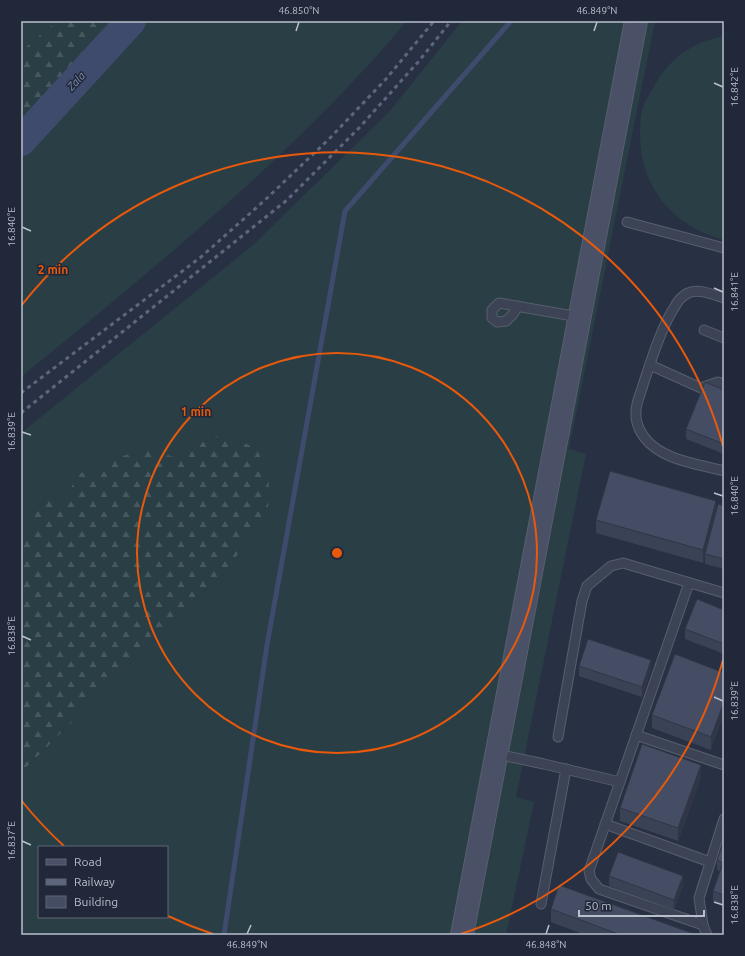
<svg xmlns="http://www.w3.org/2000/svg" width="745" height="956" font-family="Ubuntu,sans-serif">
  <style>
    .grass { fill: #2a3e45; fill-rule: evenodd }
    .forest { fill: url(#forest-firs) }
    .lines { fill: none; stroke-linecap: round; stroke-linejoin: round }
    .stream { stroke: #3e4b6d; stroke-width: 5 }
    .river { stroke: #3e4b6d; stroke-width: 30 }
    .lane-casing { stroke: #585e6e; stroke-width: 11 }
    .secondary-casing { stroke: #585e6e; stroke-width: 24 }
    .lane { stroke: #3c4354; stroke-width: 9 }
    .secondary { stroke: #4a5167; stroke-width: 22 }
    .rail { stroke: #5e667b; stroke-width: 3; stroke-dasharray: 4 4; stroke-linecap: butt }
    .wall { fill: #3a4256 }
    .shaded-wall { fill: #303646 }
    .building { fill: #444d64; stroke: #303646 }
    .ticks { fill: none; stroke: #babfcd; stroke-width: 1.5 }
    .ring { fill: none; stroke: #e8590c; stroke-width: 2 }
    .labels { text-anchor: middle; dominant-baseline: central; stroke-width: 3; stroke-linejoin: round; paint-order: stroke }
    .water-label { font-size: 11px; font-style: italic; fill: #8190b4; stroke: #212839 }
    .centre { fill: #e8590c; stroke: #212839; stroke-width: 2 }
    .ring-label { font-size: 12px; text-anchor: middle; font-weight: bold; fill: #e8590c; stroke: #212839; stroke-width: 3; stroke-linejoin: round; paint-order: stroke }
    .neatline { fill: none; stroke: #babfcd; stroke-width: 1.5 }
    .ticks-label { font-size: 10px; text-anchor: middle; fill: #babfcd }
  </style>
  <defs>
    <pattern id="forest-firs" width="22" height="20" patternUnits="userSpaceOnUse"><rect width="22" height="20" fill="#2a3e45"/><path d="M5 1l3.5 6h-7zM16 11l3.5 6h-7z" fill="#47585f"/></pattern>
  </defs>
  <rect width="100%" height="100%" fill="#283044"/>
  <g class="grass">
    <path d="M21,21H57L21,51Z"/>
    <path d="M148,21H407C294,155 157,266 21,377V158Z"/>
    <path d="M462,21H655L569,449L586,454L516,797L534,802L506,935H21V772L42,752L188,605L224,574L223,433L171,457L79,474L62,502L50,494L33,512V531L21,538V433L253,245L389,112ZM39,847H167V917H39Z"/>
    <path d="M724,36V240C675,227 641,189 640,137C640,128 640,117 643,107C646,99 652,91 656,83C672,56 694,42 724,36Z"/>
  </g>
  <g class="forest">
    <path d="M57,21H148L21,158V51Z"/>
    <path d="M223,433L257,449L269,478L268,511L224,574L188,605L42,752L21,772V538L32,531L33,512L50,494L62,502L79,474L118,457L159,447L171,457Z"/>
  </g>
  <g class="lines">
    <path class="stream" d="M224,935L267,645L345,211L511,21"/>
    <path class="river" d="M21,141L131,21"/>
    <defs>
      <g id="lane">
        <path d="M627,222L724,248"/>
        <path d="M724,298C714,295 699,288 688,293C682,296 677,302 674,308C661,328 651,361 643,385C641,393 636,403 636,411C635,420 639,430 644,437C661,460 698,464 724,471"/>
        <path d="M518,306L513,314L506,321L497,322L492,318V310L499,303L579,317"/>
        <path d="M704,330L724,338"/>
        <path d="M650,365L701,388L718,382L724,385"/>
        <path d="M689,583L589,871L591,879L599,889L703,925"/>
        <path d="M636,735L724,765"/>
        <path d="M558,737L582,601L587,586L611,566L623,563L724,593"/>
        <path d="M497,754L544,764L620,782"/>
        <path d="M605,824L710,862"/>
        <path d="M541,904L566,769"/>
        <path d="M707,935L703,925L699,898L724,819"/>
      </g>
      <path id="secondary" d="M462,935L636,21"/>
    </defs>
    <use href="#lane" class="lane-casing"/>
    <use href="#secondary" class="secondary-casing"/>
    <use href="#lane" class="lane"/>
    <use href="#secondary" class="secondary"/>
    <g class="rail">
      <path d="M21,393L201,257L265,200L330,138L386,79L434,21"/>
      <path d="M21,413L287,200L359,128L419,61L451,21"/>
    </g>
  </g>
  <g class="wall">
    <path d="M724,390V454L686,439V429Z"/>
    <path d="M724,506V569L705,564V556L703,563L596,533V520L716,511Z"/>
    <path d="M724,610V654L685,639V629Z"/>
    <path d="M579,666L651,670L642,697L579,676Z"/>
    <path d="M724,673L711,750L652,728V715Z"/>
    <path d="M701,778L678,841L620,821V808Z"/>
    <path d="M724,840V905L713,901V891L720,871L717,870V860Z"/>
    <path d="M609,876L683,886L674,910L609,886Z"/>
    <path d="M551,909L697,935H585L551,922Z"/>
  </g>
  <g class="shaded-wall">
    <path d="M716,501V514L705,554V556L703,563V550Z"/>
    <path d="M651,660V670L642,697V687Z"/>
    <path d="M724,702V715L711,750V737Z"/>
    <path d="M701,765V778L678,841V828Z"/>
    <path d="M683,876V886L674,910V900Z"/>
  </g>
  <g class="building">
    <path d="M705,382L724,390V444L686,429Z"/>
    <path d="M610,471L716,501L703,550L596,520Z"/>
    <path d="M718,504L724,506V559L705,554Z"/>
    <path d="M697,599L724,610V644L685,629Z"/>
    <path d="M588,639L651,660L642,687L579,666Z"/>
    <path d="M675,654L724,673V702L711,737L652,715Z"/>
    <path d="M642,744L701,765L678,828L620,808Z"/>
    <path d="M724,840V895L713,891L723,863L717,860Z"/>
    <path d="M618,852L683,876L674,900L609,876Z"/>
    <path d="M559,885L697,935H621L551,909Z"/>
  </g>
  <path class="ticks" d="M296,31L299,22M594,31L597,22M714,83L723,87M22,227L31,231M714,288L723,292M22,432L31,435M714,493L723,496M22,636L31,640M714,697L723,701M22,841L31,845M714,902L723,905M247,934L251,925M546,934L549,925"/>
  <g class="ring">
    <circle cx="337" cy="553" r="200"/>
    <path d="M723 660A401 401 0 0 1 461 934M213 934A401 401 0 0 1 168 916M64 846A401 401 0 0 1 21 800M21 306A401 401 0 0 1 723 446"/>
  </g>
  <g class="labels">
    <g class="water-label">
      <text transform="translate(76 81) rotate(-48)">Zala</text>
    </g>
  </g>
  <circle cx="337" cy="553" r="6" class="centre"/>
  <g class="ring-label">
    <text x="53" y="274">2 min</text>
    <text x="196" y="416">1 min</text>
  </g>
  <rect width="745" height="956" fill="none" stroke="#212839" stroke-width="44"/>
  <rect x="38" y="846" width="130" height="72" fill="#212839" stroke="#5e6474"/>
  <rect x="46" y="859" width="20" height="6" fill="#4a5167" stroke="#5e6474"/>
  <text x="74" y="866" font-size="12" fill="#babfcd">Road</text>
  <rect x="46" y="879" width="20" height="6" fill="#5e667b" stroke="#5e6474"/>
  <text x="74" y="886" font-size="12" fill="#babfcd">Railway</text>
  <rect x="46" y="896" width="20" height="12" fill="#444d64" stroke="#5e6474"/>
  <text x="74" y="906" font-size="12" fill="#babfcd">Building</text>
  <path d="M579 910v6h125v-6" fill="none" stroke="#babfcd" stroke-width="2"/>
  <text x="585" y="910" font-size="12" fill="#babfcd" stroke="#212839" stroke-width="3" paint-order="stroke">50 m</text>
  <rect x="22" y="22" width="701" height="912" class="neatline"/>
  <g class="ticks-label">
    <text x="299" y="14">46.850°N</text>
    <text x="597" y="14">46.849°N</text>
    <text transform="translate(734 87) rotate(-90)" y="4">16.842°E</text>
    <text transform="translate(11 227) rotate(-90)" y="4">16.840°E</text>
    <text transform="translate(734 292) rotate(-90)" y="4">16.841°E</text>
    <text transform="translate(11 432) rotate(-90)" y="4">16.839°E</text>
    <text transform="translate(734 496) rotate(-90)" y="4">16.840°E</text>
    <text transform="translate(11 636) rotate(-90)" y="4">16.838°E</text>
    <text transform="translate(734 701) rotate(-90)" y="4">16.839°E</text>
    <text transform="translate(11 841) rotate(-90)" y="4">16.837°E</text>
    <text transform="translate(734 905) rotate(-90)" y="4">16.838°E</text>
    <text x="247" y="948">46.849°N</text>
    <text x="546" y="948">46.848°N</text>
  </g>
</svg>
